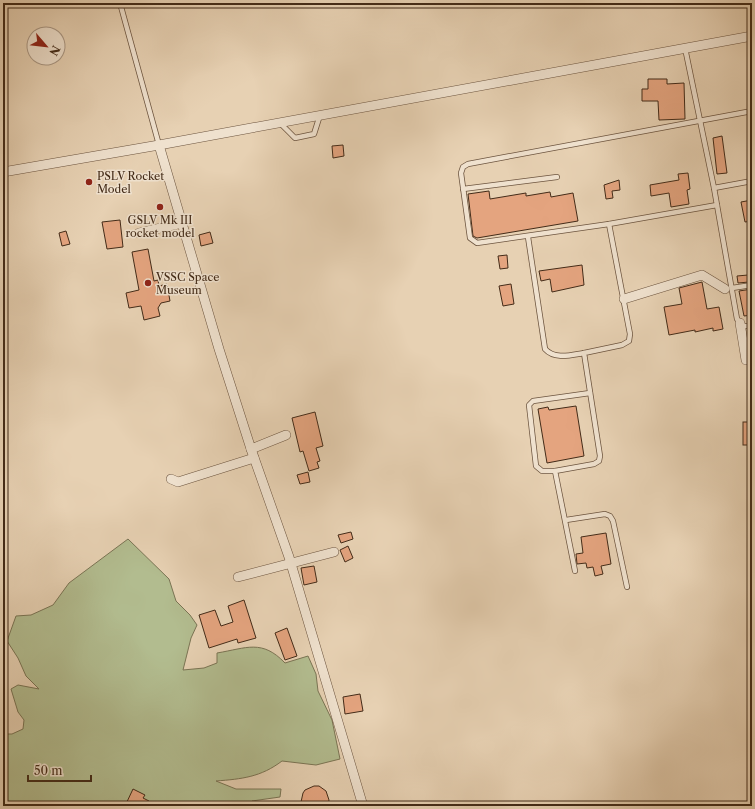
<svg xmlns="http://www.w3.org/2000/svg" width="755" height="809" font-family="'Libre Caslon Text',serif">
  <style>
    .green { fill: #b2bc8f; stroke: #7a7454 }
    .building { fill: #e4a47f; stroke: #432b18 }
    .lines { fill: none; stroke-linecap: round; stroke-linejoin: round }
    .service-casing { stroke: #6c543f; stroke-width: 6 }
    .minor-casing { stroke: #6c543f; stroke-width: 10 }
    .service { stroke: #efe1ce; stroke-width: 4.5 }
    .minor { stroke: #efe1ce; stroke-width: 9 }
    .poi-dot { fill: #8f2418; stroke: #efe1ce; stroke-width: 1.5 }
    .labels { text-anchor: middle; dominant-baseline: central; stroke-width: 3; stroke-linejoin: round; paint-order: stroke }
    .poi-label { font-size: 11px; fill: #432b18; stroke: #efe1ce; text-anchor: start }
  </style>
  <rect width="100%" height="100%" fill="#e7d1b3"/>
  <filter id="stains"><feTurbulence type="fractalNoise" baseFrequency=".005" numOctaves="4"/><feColorMatrix values="0 0 0 0 .2 0 0 0 0 .09 0 0 0 0 .02 0 0 0 .5 -.17"/></filter>
  <radialGradient id="worn" r=".72"><stop offset=".6" stop-color="#630" stop-opacity="0"/><stop offset="1" stop-color="#630" stop-opacity=".3"/></radialGradient>
  <path class="green" d="M128,539L169,579L176,601L190,615L197,625L191,638L183,670L204,668L217,663V653C247,648 262,639 285,663L308,656L316,674L318,691L332,720L340,759L316,765L282,761C261,777 242,779 216,781L236,789H281L280,797L252,801L259,806H3V734H12L23,729L24,720L18,712L11,689L18,685L39,689L26,676L18,658L7,641L16,616L31,615L53,605L69,583Z"/>
  <g class="building">
    <path d="M648,79H667V84L684,83L685,119L659,120L658,101H642V89H648Z"/>
    <path d="M722,136L727,173L717,174L713,138Z"/>
    <path d="M343,145L344,156L333,158L332,146Z"/>
    <path d="M688,173L690,189L687,190L689,204L671,207L669,193L651,196L650,185L679,180L678,174Z"/>
    <path d="M619,180L620,190L612,191L613,198L606,199L604,185Z"/>
    <path d="M489,191L490,199L526,193V196L550,192L551,197L573,193L578,221L477,238L473,236L468,194Z"/>
    <path d="M752,200V221L745,222L741,202Z"/>
    <path d="M120,220L123,247L107,249L102,222Z"/>
    <path d="M66,231L70,244L62,246L59,233Z"/>
    <path d="M210,232L213,243L201,246L199,235Z"/>
    <path d="M148,249L154,281L158,280L159,286L167,284L170,301L161,303L158,308L160,316L144,320L141,306L129,308L126,293L139,290L132,252Z"/>
    <path d="M507,255L508,268L500,269L498,256Z"/>
    <path d="M582,265L584,285L552,292L550,279L541,281L539,271Z"/>
    <path d="M748,275L749,282L738,283L737,276Z"/>
    <path d="M702,282L707,309L719,307L723,329L713,331V328L695,332V330L669,335L664,307L682,304L679,288Z"/>
    <path d="M511,284L514,304L503,306L499,286Z"/>
    <path d="M752,289V315L744,316L739,291Z"/>
    <path d="M576,406L584,456L547,463L538,409L548,407L549,410Z"/>
    <path d="M315,412L323,446L316,448L320,461L317,462L319,468L309,471L303,451L300,452L292,418Z"/>
    <rect x="743" y="422" width="9" height="23"/>
    <path d="M308,472L310,482L300,484L297,475Z"/>
    <path d="M351,532L353,539L341,543L338,535Z"/>
    <path d="M606,533L611,564L601,566L603,574L595,576L593,567L587,568L586,563L577,564L576,554L583,553L581,537Z"/>
    <path d="M348,546L353,558L345,562L340,550Z"/>
    <path d="M314,566L317,582L304,585L301,568Z"/>
    <path d="M244,600L256,638L238,643L237,639L209,648L199,615L215,610L221,626L233,622L228,606Z"/>
    <path d="M287,628L297,656L285,660L275,633Z"/>
    <path d="M360,694L363,711L345,714L343,697Z"/>
    <path d="M314,786H319L326,791L329,800L328,806H303L301,802L303,793L305,790Z"/>
    <path d="M133,789L145,795L143,798L149,801L146,806H125Z"/>
  </g>
  <g class="lines">
    <defs>
      <g id="service">
        <path d="M120,3L159,145"/>
        <path d="M685,48L714,188L737,319L743,326H752"/>
        <path d="M280,123L295,138L314,134L320,115"/>
        <path d="M714,188L752,181"/>
        <path d="M463,189L557,177"/>
        <path d="M717,205L609,224L477,243L470,238L461,173L463,167L468,164L752,111"/>
        <path d="M528,237L545,349C555,360 571,355 584,353"/>
        <path d="M732,288L752,285"/>
        <path d="M555,471H542L536,466L529,405L533,401L590,393"/>
        <path d="M566,520L605,514L610,516L613,521L627,587"/>
        <path d="M575,571L555,471L594,464L599,461L600,456L584,353L622,345L629,341L630,334L609,224"/>
      </g>
      <g id="minor">
        <path d="M159,145L219,349L251,449L289,557L363,806"/>
        <path d="M3,172L159,145L752,36"/>
        <path d="M139,233L182,223"/>
        <path d="M624,299L702,275L725,289"/>
        <path d="M740,323L746,360"/>
        <path d="M251,449L286,435"/>
        <path d="M171,479L178,482L254,458"/>
        <path d="M238,577L334,552"/>
      </g>
    </defs>
    <use href="#service" class="service-casing"/>
    <use href="#minor" class="minor-casing"/>
    <use href="#service" class="service"/>
    <use href="#minor" class="minor"/>
  </g>
  <g class="poi-dot">
    <circle cx="89" cy="182" r="4"/>
    <circle cx="160" cy="207" r="4"/>
    <circle cx="148" cy="283" r="4"/>
  </g>
  <g class="labels">
    <g class="poi-label">
      <text x="97" y="176">PSLV Rocket<tspan x="97" dy="13">Model</tspan></text>
      <text x="160" y="220" text-anchor="middle">GSLV Mk III<tspan x="160" dy="13">rocket model</tspan></text>
      <text x="156" y="277">VSSC Space<tspan x="156" dy="13">Museum</tspan></text>
    </g>
  </g>
  <rect width="755" height="809" fill="none" stroke="#e7d1b3" stroke-width="16"/>
  <rect x="4" y="4" width="747" height="801" fill="none" stroke="#432b18" stroke-width="2"/>
  <rect x="8" y="8" width="739" height="793" fill="none" stroke="#432b18"/>
  <g transform="translate(46 46) rotate(118)"><circle r="19" fill="#efe1ce" stroke="#aa9885"/>
  <path d="M0-3L7 15L0 10L-7 15Z" fill="#8f2418"/>
  <text y="-6" font-size="11" font-weight="bold" text-anchor="middle" fill="#432b18">N</text>
  </g>
  <path d="M28 775v6h63v-6" fill="none" stroke="#432b18" stroke-width="2"/>
  <text x="34" y="775" font-size="12" fill="#432b18" stroke="#efe1ce" stroke-width="3" paint-order="stroke">50 m</text>
  <rect width="100%" height="100%" filter="url(#stains)"/>
  <rect width="100%" height="100%" fill="url(#worn)"/>
</svg>
